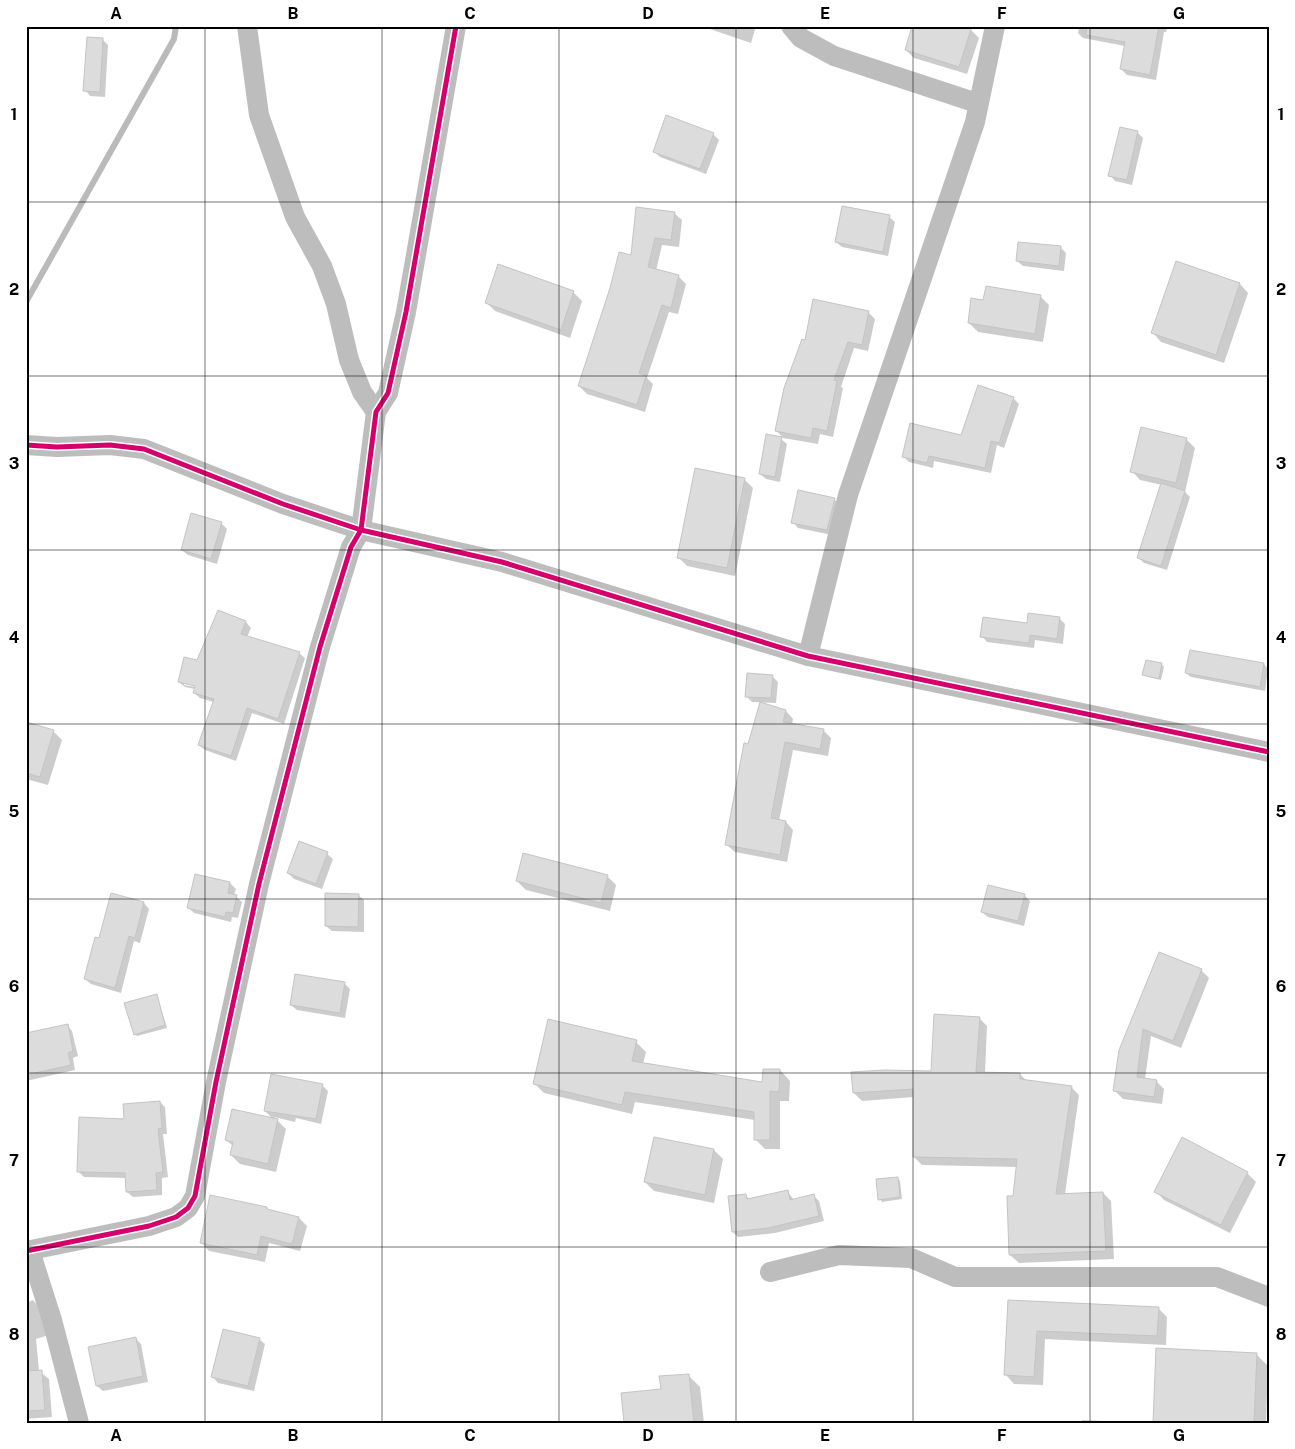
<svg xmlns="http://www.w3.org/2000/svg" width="1295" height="1449" font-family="'Public Sans',sans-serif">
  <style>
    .shadow { fill: #0003; fill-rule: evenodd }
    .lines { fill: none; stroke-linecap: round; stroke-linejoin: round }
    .stream { stroke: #bababa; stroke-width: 6 }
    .building { fill: #dcdcdc; stroke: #c4c4c4 }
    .minor { stroke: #bdbdbd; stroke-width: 20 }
    .cycleway-casing { stroke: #fff; stroke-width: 8 }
    .cycleway { stroke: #d6006c; stroke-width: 5 }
    .grid { fill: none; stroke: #000; stroke-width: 1; stroke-opacity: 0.55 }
    .neatline { fill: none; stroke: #000; stroke-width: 2 }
    .grid-label { font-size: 16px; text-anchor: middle; font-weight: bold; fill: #000 }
  </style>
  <rect width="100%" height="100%" fill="#fff"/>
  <g class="shadow">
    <path d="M701,26H756L751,43Z"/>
    <path d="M1079,26H1168L1166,32H1164L1156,80L1127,75L1121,69L1125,46L1083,38L1078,33Z"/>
    <path d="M971,30L979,38L967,74L914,58L906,50Z"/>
    <path d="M103,40L108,45L105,97L90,96L85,90Z"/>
    <path d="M1137,132L1143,138L1132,185L1115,181L1110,175Z"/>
    <path d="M713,134L719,140L706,174L660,157L655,152Z"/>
    <path d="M674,213L682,220L679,247L662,245L656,271L678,276L686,284L678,314L669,312L647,378L653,384L645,412L587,394L579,386L632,257Z"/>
    <path d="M889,217L895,222L888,256L842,247L836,242Z"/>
    <path d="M1060,247L1066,253L1064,271L1023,266L1017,261Z"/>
    <path d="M1177,263L1240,284L1248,293L1224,363L1161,342L1153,333Z"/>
    <path d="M499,266L574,293L582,301L570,338L495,311L486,302Z"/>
    <path d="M1040,296L1049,305L1043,342L978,332L969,323Z"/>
    <path d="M868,312L875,319L868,351L854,348L841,387L843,388L833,437L820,434L818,444L783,438L777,431L806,342Z"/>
    <path d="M1013,398L1019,404L1004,448L997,445L991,473L934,461L933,468L909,462L903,456L962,437Z"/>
    <path d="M781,439L787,444L780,482L766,479L760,474Z"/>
    <path d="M1186,439L1195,448L1185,492L1190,497L1167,570L1144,563L1139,558L1162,485L1140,480L1132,471Z"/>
    <path d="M744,479L753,488L735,576L687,566L678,557Z"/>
    <path d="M834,499L840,505L832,535L798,528L793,522Z"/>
    <path d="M221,523L227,529L217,564L188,555L182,550Z"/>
    <path d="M218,612L246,622L251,628L247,637L299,653L305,658L284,724L252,713L236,761L205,750L199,745L214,702L200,698L194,693L195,689L185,687L179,682L198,662ZM184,682L201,686V688L184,685Z"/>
    <path d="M1059,618L1065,624L1063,644L1035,640L1034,648L987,642L982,636Z"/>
    <path d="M1161,664L1164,667L1161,680L1144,675Z"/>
    <path d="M1264,664L1268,669L1265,691L1191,677L1186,673Z"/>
    <path d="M772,676L778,682L776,703L752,702L746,696Z"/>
    <path d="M786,711L793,719L792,725L823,730L831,738L828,756L793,750L779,821L786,822L793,830L787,862L735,852L727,845L749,745Z"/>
    <path d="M26,723L53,731L62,740L48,785L26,779Z"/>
    <path d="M327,854L333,859L322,889L294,879L288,873Z"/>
    <path d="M196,875L230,883L236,889L234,895L242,902L238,918L232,917L231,922L194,913L188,907Z"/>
    <path d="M607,876L616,885L610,911L526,890L517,881Z"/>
    <path d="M358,895L364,900V932L332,931L326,926Z"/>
    <path d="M1024,895L1030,901L1024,926L988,917L982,912Z"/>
    <path d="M144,903L149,909L140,943L134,941L121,993L91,984L85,979L100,940Z"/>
    <path d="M1201,970L1209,978L1181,1048L1151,1036L1145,1079L1156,1081L1164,1089L1162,1104L1123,1099L1115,1091L1120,1051Z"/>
    <path d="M344,983L350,989L345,1018L297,1010L291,1005Z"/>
    <path d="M157,996L167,1028L137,1036L135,1034Z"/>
    <path d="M979,1018L987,1026L985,1073L1020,1074L1027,1081L1071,1087L1079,1095L1065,1194L1103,1193L1111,1201L1114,1259L1019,1263L1010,1255L1017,1167L922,1165L914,1157V1097L862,1101L854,1093L932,1073Z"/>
    <path d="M67,1025L72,1031L78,1056L73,1058L75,1070L26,1081V1059Z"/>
    <path d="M636,1042L646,1052L643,1064L764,1083L780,1070L790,1081L789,1101H780V1149H765L755,1139V1120L635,1102L632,1114L544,1093L534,1083Z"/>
    <path d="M322,1085L328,1091L321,1124L296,1118L295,1122L274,1117L286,1129L276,1172L240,1164L231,1155L233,1146L226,1140L274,1120L265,1111Z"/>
    <path d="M160,1102L165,1107L167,1134H163L168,1177L162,1178V1195L133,1197L127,1192L126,1178L84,1177L78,1171L126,1120Z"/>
    <path d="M714,1150L723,1159L714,1203L654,1191L645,1182Z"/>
    <path d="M1247,1173L1256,1182L1230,1233L1164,1200L1156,1191Z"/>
    <path d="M897,1178L900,1181L902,1199L882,1202L880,1199Z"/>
    <path d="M787,1191L794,1200L814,1196L819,1201L824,1221L775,1233L738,1237L733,1232L746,1196L750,1200Z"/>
    <path d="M266,1208L269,1210L299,1218L307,1226L300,1251L269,1243L265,1262L209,1251L202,1243Z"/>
    <path d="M33,1300L40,1308L49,1335L36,1339L39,1371L49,1379L52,1417L26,1419V1303Z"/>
    <path d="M1009,1301L1158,1308L1167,1317L1166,1345L1045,1339L1043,1385L1014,1384L1006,1375Z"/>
    <path d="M135,1338L141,1344L148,1382L103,1391L97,1386Z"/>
    <path d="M259,1339L265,1344L254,1391L218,1383L213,1377Z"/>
    <path d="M1256,1354L1268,1366L1266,1423H1154Z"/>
    <path d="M688,1375L700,1387L704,1423H626L662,1390Z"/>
    <path d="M1082,1420L1150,1423H1082Z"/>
  </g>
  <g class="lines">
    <path class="stream" d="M26,302L174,39L176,26"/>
  </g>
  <g class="building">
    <path d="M912,26H972L959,67L905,50Z"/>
    <path d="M1087,26H1159L1150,75L1120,69L1125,42L1086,35Z"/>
    <path d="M87,37L103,38L100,92L83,91Z"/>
    <path d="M666,115L714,133L700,169L653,152Z"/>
    <path d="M1120,127L1138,131L1127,180L1108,176Z"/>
    <path d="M842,206L890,215L883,252L835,242Z"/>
    <path d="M636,207L675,212L671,240L655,238L648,267L679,275L671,308L662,305L639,373L646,376L637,405L578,386L610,288L619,252L631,255Z"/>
    <path d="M1018,242L1061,246L1059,266L1016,261Z"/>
    <path d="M1176,261L1240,283L1216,355L1151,333Z"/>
    <path d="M498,264L574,291L561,330L485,303Z"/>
    <path d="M986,286L1041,295L1035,334L968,323L971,298L983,300Z"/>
    <path d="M813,299L869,311L862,345L848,342L834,380L837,381L827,431L813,428L811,438L775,431L784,388L802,339L805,340Z"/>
    <path d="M978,385L1014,397L999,443L991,441L985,468L929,456L927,463L902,457L910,423L961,435Z"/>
    <path d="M1141,427L1187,438L1176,483L1130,472Z"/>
    <path d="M766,434L782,437L775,477L759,474Z"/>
    <path d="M695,468L745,478L727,568L677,558Z"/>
    <path d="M1161,483L1185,491L1161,566L1137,558Z"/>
    <path d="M798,490L835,498L827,530L791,523Z"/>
    <path d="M191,513L222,522L211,559L181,550Z"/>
    <path d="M218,610L246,621L241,634L300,652L278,719L247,708L231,756L198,745L214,699L193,693L195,686L178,682L184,657L197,660Z"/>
    <path d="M1028,613L1060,617L1057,639L1030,635L1029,643L980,637L983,617L1027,623Z"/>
    <path d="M1190,650L1264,663L1260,687L1185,673Z"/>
    <path d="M1146,660L1162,663L1159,679L1142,675Z"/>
    <path d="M747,673L773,675L771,698L745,697Z"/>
    <path d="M760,702L786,710L783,722L824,729L820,749L785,742L771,818L786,821L780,855L725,845L744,743L748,744Z"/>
    <path d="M26,722L54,730L40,777L26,773Z"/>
    <path d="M299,841L328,852L316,884L287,873Z"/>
    <path d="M523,853L608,875L601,903L516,881Z"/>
    <path d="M195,874L230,882L228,893L237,895L233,913L226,912L225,917L187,908Z"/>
    <path d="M988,885L1025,894L1018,921L981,912Z"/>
    <path d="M111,893L144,902L135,938L129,936L115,988L84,979L95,937L99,938Z"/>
    <path d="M325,893L359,894L358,927L325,926Z"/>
    <path d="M1159,952L1202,969L1173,1041L1143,1029L1137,1077L1157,1080L1154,1097L1113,1091L1119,1050Z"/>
    <path d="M295,974L345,982L340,1013L290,1005Z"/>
    <path d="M157,994L165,1025L134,1035L124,1003Z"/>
    <path d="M934,1014L980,1017L976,1072L1020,1073V1079L1072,1086L1056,1194L1103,1192L1106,1251L1009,1255L1007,1196H1013L1017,1159L913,1157V1089L853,1093L851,1072L885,1070L931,1071Z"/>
    <path d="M548,1019L637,1040L632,1061L762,1082L763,1069H780L779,1092L770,1091V1140H754V1112L625,1092L622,1105L533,1084Z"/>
    <path d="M68,1024L73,1051L68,1053L71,1065L26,1075V1033Z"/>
    <path d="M271,1074L323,1084L316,1119L264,1111Z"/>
    <path d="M160,1101L162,1128L158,1129L163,1172L156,1173L157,1190L126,1192L125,1173L77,1172L79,1117L124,1119L123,1104Z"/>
    <path d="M232,1109L278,1119L268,1164L230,1155L233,1142L225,1140Z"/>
    <path d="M654,1137L714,1149L705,1195L644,1182Z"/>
    <path d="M1182,1137L1248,1172L1221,1225L1154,1192Z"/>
    <path d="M898,1177L900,1197L878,1200L876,1179Z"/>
    <path d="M788,1190L790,1200L814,1194L819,1216L768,1228L732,1232L728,1196L746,1194L747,1199Z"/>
    <path d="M210,1195L267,1207V1209L299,1217L292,1244L261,1236L257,1255L200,1243Z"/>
    <path d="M1008,1300L1159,1307L1157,1336L1037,1331L1034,1377L1004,1375Z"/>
    <path d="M223,1329L260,1338L248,1386L211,1377Z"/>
    <path d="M136,1337L143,1376L96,1386L88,1347Z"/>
    <path d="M1156,1348L1257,1353L1254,1423H1153Z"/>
    <path d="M42,1370L45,1410L26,1411V1371Z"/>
    <path d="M689,1374L694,1423H624L621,1393L661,1389L659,1376Z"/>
  </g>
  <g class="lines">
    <g class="minor">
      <path d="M247,26L259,115L295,217L322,266L336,304L349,360L362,392L376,412"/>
      <path d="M791,26L801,38L834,56L977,103"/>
      <path d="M26,445L57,447L110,445L144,449L283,504L361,530L502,562L808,656L1269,752"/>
      <path d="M808,656L848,495L975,122L995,26"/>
      <path d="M26,1251L149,1226L176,1217L188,1208L195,1196L216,1082L259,884L320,647L351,547L361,530L376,412L388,393L406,312L456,26"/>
      <path d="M30,1251L52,1320L79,1423"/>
      <path d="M770,1272L839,1255L911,1258L955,1277H1217L1269,1297"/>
    </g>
    <defs>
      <g id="cycleway">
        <path d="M26,445L57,447L110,445L144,449L283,504L361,530L502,562L808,656L1269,752"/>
        <path d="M26,1251L149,1226L176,1217L188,1208L195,1196L216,1082L259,884L320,647L351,547L361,530L376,412L388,393L406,312L456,26"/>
      </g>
    </defs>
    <use href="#cycleway" class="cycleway-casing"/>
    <use href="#cycleway" class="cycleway"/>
  </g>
  <path class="grid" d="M205,26V1423M382,26V1423M559,26V1423M736,26V1423M913,26V1423M1090,26V1423M26,202H1269M26,376H1269M26,550H1269M26,724H1269M26,899H1269M26,1073H1269M26,1247H1269"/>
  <rect width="1295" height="1449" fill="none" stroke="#ffffff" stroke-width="55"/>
  <rect x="28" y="28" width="1240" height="1394" class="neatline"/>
  <g class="grid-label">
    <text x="116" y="19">A</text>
    <text x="293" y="19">B</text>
    <text x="470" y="19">C</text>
    <text x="648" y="19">D</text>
    <text x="825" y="19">E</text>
    <text x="1002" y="19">F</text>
    <text x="1179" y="19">G</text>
    <text x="14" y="120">1</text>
    <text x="1281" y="120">1</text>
    <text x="14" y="295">2</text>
    <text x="1281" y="295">2</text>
    <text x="14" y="469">3</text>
    <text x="1281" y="469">3</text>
    <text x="14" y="643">4</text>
    <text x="1281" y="643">4</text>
    <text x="14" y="817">5</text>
    <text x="1281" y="817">5</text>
    <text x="14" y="992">6</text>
    <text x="1281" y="992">6</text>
    <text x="14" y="1166">7</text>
    <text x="1281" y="1166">7</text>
    <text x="14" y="1340">8</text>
    <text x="1281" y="1340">8</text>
    <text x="116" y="1441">A</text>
    <text x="293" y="1441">B</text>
    <text x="470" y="1441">C</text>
    <text x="648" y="1441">D</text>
    <text x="825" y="1441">E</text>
    <text x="1002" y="1441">F</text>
    <text x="1179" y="1441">G</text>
  </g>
</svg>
